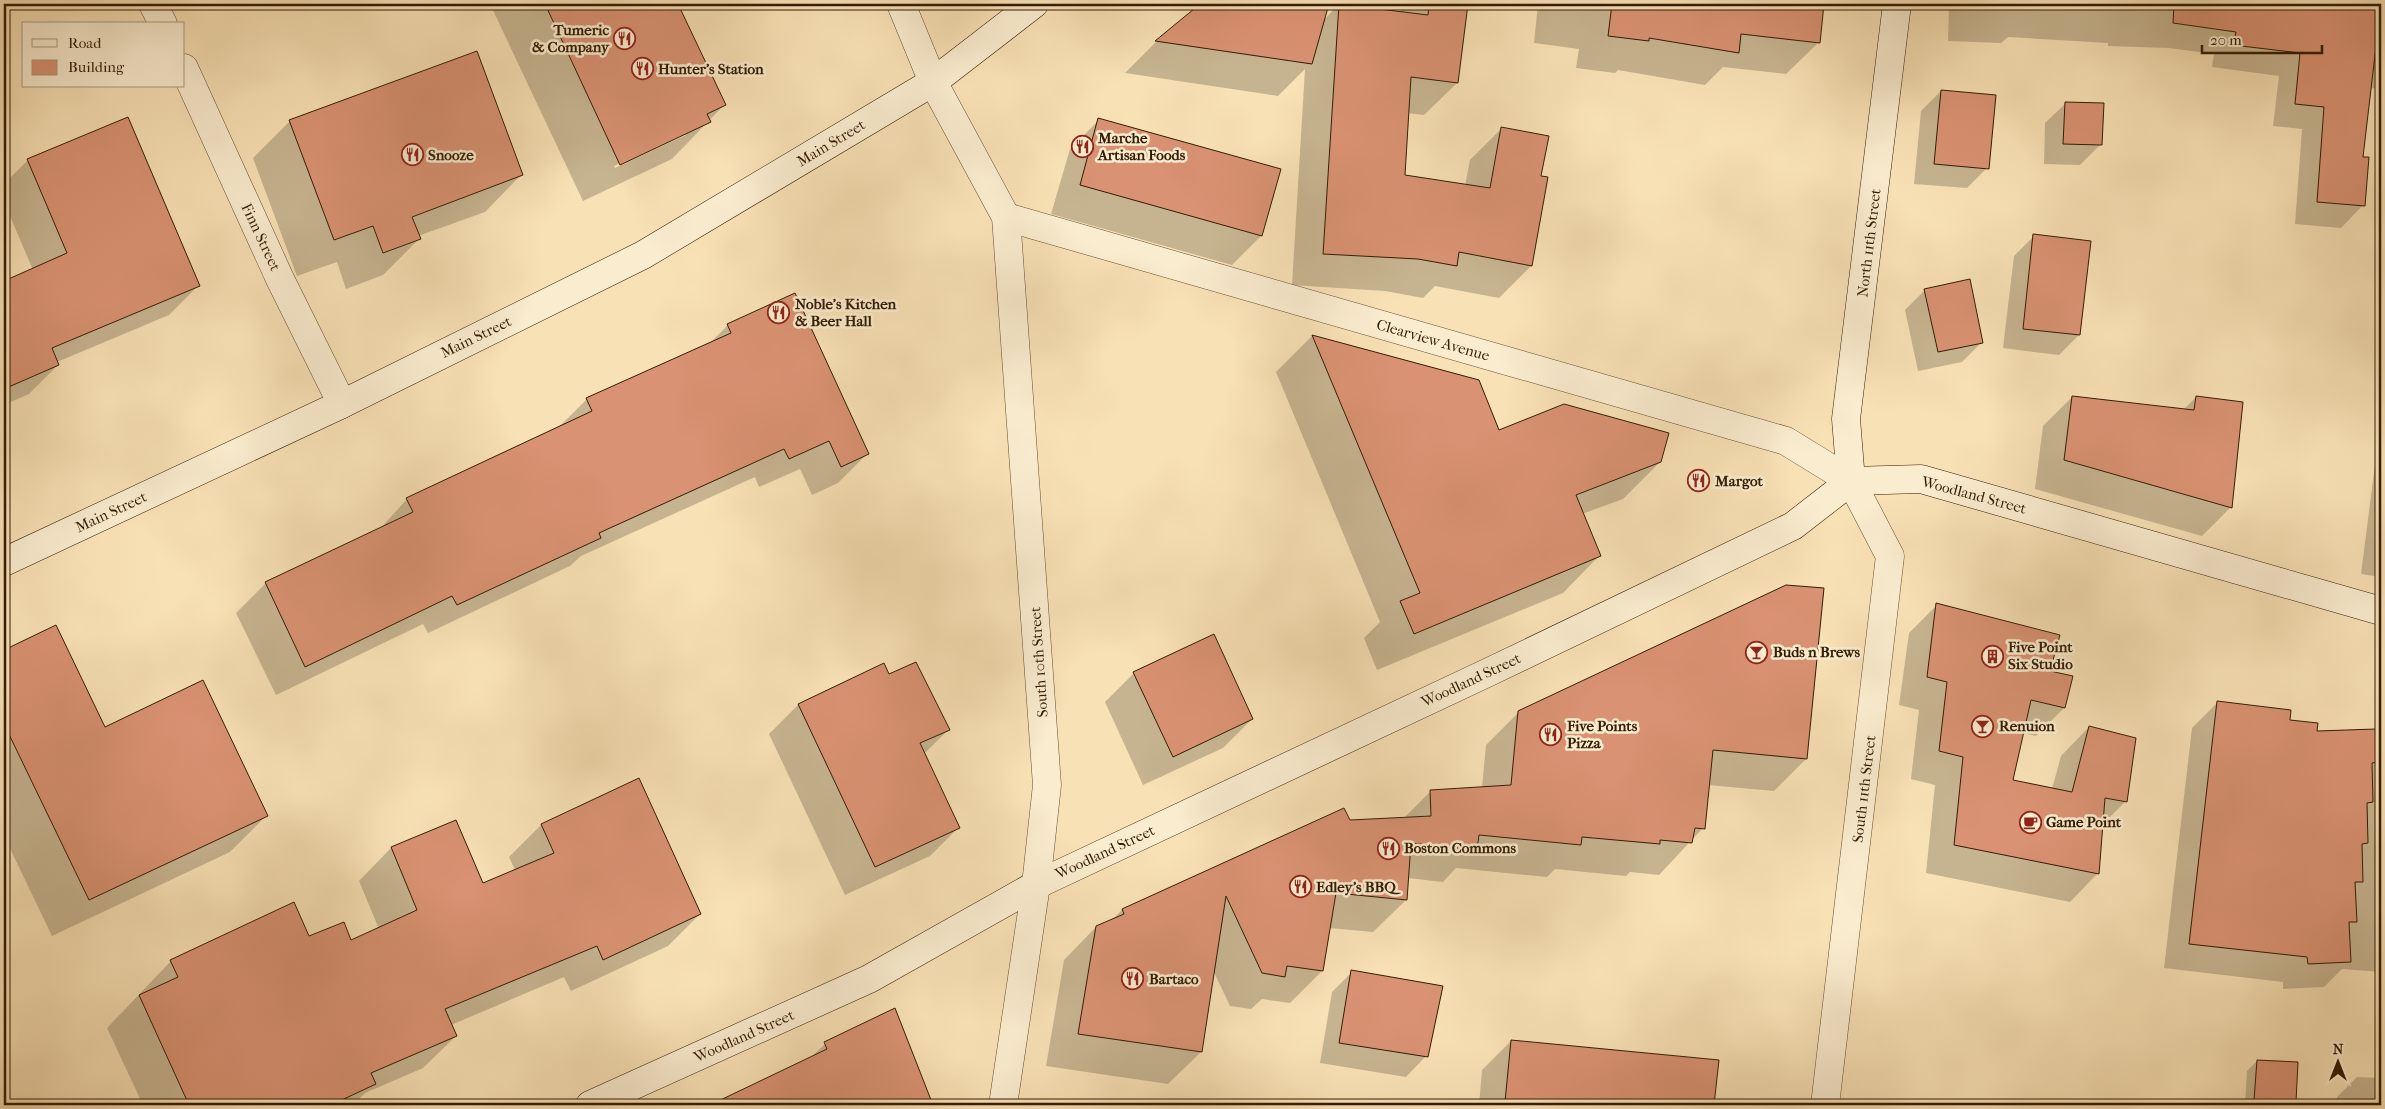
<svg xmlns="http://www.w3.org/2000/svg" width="2385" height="1109" font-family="'IM FELL French Canon',serif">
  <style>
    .shadow { fill: #0003; fill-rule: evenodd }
    .building { fill: #d99273; stroke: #331c02 }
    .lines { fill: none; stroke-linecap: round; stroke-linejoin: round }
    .street-casing { stroke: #644d2f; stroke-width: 29 }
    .secondary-casing { stroke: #331c02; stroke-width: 29 }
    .street { stroke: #faeccf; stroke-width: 28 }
    .secondary { stroke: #faeccf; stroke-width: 28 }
    .labels { text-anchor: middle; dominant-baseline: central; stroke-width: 5; stroke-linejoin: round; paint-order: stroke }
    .poi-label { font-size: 15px; font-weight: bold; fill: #331c02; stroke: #faeccf; text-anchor: start }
    .street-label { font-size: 15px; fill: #331c02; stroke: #faeccf }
  </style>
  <rect width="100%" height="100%" fill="#f8e1b5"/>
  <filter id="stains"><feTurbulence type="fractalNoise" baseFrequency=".004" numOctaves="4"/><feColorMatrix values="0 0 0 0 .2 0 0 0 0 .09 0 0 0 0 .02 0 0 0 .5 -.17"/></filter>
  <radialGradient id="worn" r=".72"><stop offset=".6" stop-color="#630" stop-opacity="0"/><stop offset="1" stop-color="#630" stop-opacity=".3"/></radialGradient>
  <g class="shadow">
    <path d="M490,4H677L724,105L672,159L583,201ZM686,133V135L615,168L614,166Z"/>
    <path d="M1202,4H1328L1323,21L1339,4L1401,13L1402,4H1467L1457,83L1424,115L1407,113L1404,176L1465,186L1470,160L1502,128L1540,177L1531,266L1499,298L1435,286L1423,298L1385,291L1292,285L1305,69L1278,96L1125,73L1156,42Z"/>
    <path d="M1538,4H1823L1819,42L1786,74L1723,67L1705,85L1618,70L1615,73L1576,68L1579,49L1534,43Z"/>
    <path d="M1949,4H2381V89L2370,88L2361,158L2363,205L2341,228L2295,224L2302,129L2273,126L2279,76L2212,67L2214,54L2169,48L2108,46V43L2008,37L2001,43L1948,41Z"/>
    <path d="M1941,91L1987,168L1967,188L1914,184L1921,111Z"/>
    <path d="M2066,103L2100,145L2080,165L2044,164L2045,123Z"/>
    <path d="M1099,120L1280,170L1261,236L1232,265L1051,214L1070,149Z"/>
    <path d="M290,121L521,175L485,212L418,236L419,239L383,275L346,289L337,262L297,276L253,158Z"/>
    <path d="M28,160L198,286L169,315L57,362L58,365L29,394L4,405V282L33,270L4,202V184Z"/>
    <path d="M2034,236L2079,335L2059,355L2003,348L2014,256Z"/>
    <path d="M1925,290L1982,342L1962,362L1918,371L1905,310Z"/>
    <path d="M728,325L867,454L838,483L812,495L800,469L759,487L755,477L581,556L570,566L428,633L423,624L276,695L236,613L265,584L379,530L407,499L558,428L587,399L708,345Z"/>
    <path d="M1312,336L1478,381L1498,432L1660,462L1623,499L1582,514L1599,556L1563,593L1377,670L1364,638L1380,622L1276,372Z"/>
    <path d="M2072,397L2183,410L2196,397L2231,507L2202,536L2035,489L2043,426Z"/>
    <path d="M2381,417V577L2361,574Z"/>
    <path d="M1937,605L2049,672L2064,708L2036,736L2022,733L2011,781L2052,789L2061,756L2089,727L2126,801L2102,825L2098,873L2070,902L1926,873L1935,785L1911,779L1919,710L1899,705L1909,633Z"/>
    <path d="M55,627L104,729L267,815L230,852L52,936L4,836V651Z"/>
    <path d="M884,665L889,675L948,730L924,754L959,827L930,856L845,895L769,734L798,705Z"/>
    <path d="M1134,673L1252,719L1223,748L1143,785L1105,702Z"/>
    <path d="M2217,703L2288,722L2381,752V972L2342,969L2324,987L2283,989V982L2164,968L2192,728Z"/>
    <path d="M1519,712L1806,759L1774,791L1708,785L1703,828L1659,875L1630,872L1626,876L1555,869L1547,877L1456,868L1443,882L1408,878L1406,900L1373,932L1329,928L1322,971L1290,1003L1262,999L1251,1009L1230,1006L1213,970L1201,1052L1168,1084L1046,1066L1064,960L1096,927L1112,920L1122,910L1344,810L1349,821L1403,819L1431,791L1482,788L1486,745Z"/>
    <path d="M456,821L482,884L515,870L509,857L541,825L700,914L668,946L571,991L564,977L451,1025L456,1036L423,1068L365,1093L353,1105H143L107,1028L171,961L309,938L351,941L379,929L359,881L391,848Z"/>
    <path d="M1352,972L1426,1056L1406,1077L1320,1063L1332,992Z"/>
    <path d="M894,1010L932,1105H713L809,1059L825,1044Z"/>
    <path d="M1511,1041L1717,1061L1713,1105H1479L1482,1070Z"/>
    <path d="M2257,1061L2295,1101L2291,1105H2245L2247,1071Z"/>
    <path d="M2357,1077L2381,1078V1105H2336L2337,1097Z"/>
  </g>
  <g class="building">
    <path d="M545,4H678L726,105L707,114L711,122L620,165Z"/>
    <path d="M1200,4H1329L1312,64L1155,41Z"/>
    <path d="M1339,4L1428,15L1429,4H1468L1458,83L1411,77L1405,175L1490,188L1501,127L1549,136L1541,176L1548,177L1532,266L1459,252L1457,266L1418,259L1323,254Z"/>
    <path d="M1612,4H1824L1820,43L1741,34L1739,53L1649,38V41L1608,36Z"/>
    <path d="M2174,4H2381L2363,157H2369L2365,206L2317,202L2324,107L2295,104L2300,53L2233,45L2236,32L2173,23Z"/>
    <path d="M477,51L523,175L412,217L421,239L383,253L373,226L334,240L289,120Z"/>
    <path d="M1941,90L1996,95L1989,169L1934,164Z"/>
    <path d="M2065,102L2104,103L2102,145L2063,144Z"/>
    <path d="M128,117L200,286L52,348L59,365L4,389V281L67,253L27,159Z"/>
    <path d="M1098,118L1281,169L1262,236L1080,185Z"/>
    <path d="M2033,234L2091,241L2080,335L2023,329Z"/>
    <path d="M1970,279L1983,343L1938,352L1924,289Z"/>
    <path d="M795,293L869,454L841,467L829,441L789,459L784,449L599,533L601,538L457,605L452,596L305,667L265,582L413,512L406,498L592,411L586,398L731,333L727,324Z"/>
    <path d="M1312,335L1479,380L1499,430L1564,404L1669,433L1661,462L1576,495L1601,556L1414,634L1400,601L1420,593Z"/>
    <path d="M2072,396L2194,410L2196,396L2243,402L2232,508L2064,460Z"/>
    <path d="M1786,585L1824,588L1807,759L1713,750L1705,829L1695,828L1692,843L1660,840V844L1582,837L1581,845L1479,835L1477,850L1411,843L1407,900L1336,893L1323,971L1287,966L1285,977L1262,973L1226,896L1202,1052L1078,1034L1096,926L1124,914L1122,909L1344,808L1350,820L1431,816L1430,790L1511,785L1518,711Z"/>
    <path d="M1936,603L2060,635L2050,671L2073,676L2065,708L2031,700L2013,780L2072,792L2089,726L2136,738L2127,802L2105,798L2099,874L1954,845L1963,757L1939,751L1947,682L1927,677Z"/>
    <path d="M56,625L105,727L203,680L268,816L89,900L4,724V650Z"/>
    <path d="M1214,634L1253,719L1173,757L1133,672Z"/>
    <path d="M916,662L950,730L920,743L960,828L875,867L798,704L884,663L889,674Z"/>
    <path d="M2217,701L2291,710L2290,720L2318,723L2317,731L2376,729L2378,762L2372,763L2373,802L2367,803L2368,843L2362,844L2363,882H2355L2357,922H2349L2351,962L2308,964L2307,957L2189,944Z"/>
    <path d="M639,778L701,914L603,960L597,946L445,1009L457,1036L371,1073L376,1084L331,1105H189L139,995L178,977L170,960L294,902L309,936L344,922L351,940L417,910L391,847L456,820L483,883L554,853L541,824Z"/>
    <path d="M1351,970L1443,986L1428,1057L1339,1043Z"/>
    <path d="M895,1008L933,1105H710L827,1049L824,1042Z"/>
    <path d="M1511,1040L1719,1060L1714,1105H1536L1505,1102Z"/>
    <path d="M2257,1060L2298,1062L2296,1102L2254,1100Z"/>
  </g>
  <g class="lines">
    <defs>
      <g id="street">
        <path d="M153,4L163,24"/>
        <path d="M901,4L933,82L1006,217L1047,785L1036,885L1003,1105"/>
        <path d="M184,68L280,279L342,404"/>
        <path d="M1006,217L1786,441L1851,481L1890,556L1825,1105"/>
      </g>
      <g id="secondary">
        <path d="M1851,481L1846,419L1897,4"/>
        <path d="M4,562L342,404L643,255L933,82L1034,4"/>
        <path d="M590,1105L869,979L1036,885L1489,672L1793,526L1851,481L1921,479L2381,611"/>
      </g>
    </defs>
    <use href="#street" class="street-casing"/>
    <use href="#secondary" class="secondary-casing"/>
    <use href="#street" class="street"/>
    <use href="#secondary" class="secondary"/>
  </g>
  <defs>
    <symbol id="restaurant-ring" viewBox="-11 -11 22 22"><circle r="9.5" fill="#faeccf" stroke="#8f2418" stroke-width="1.5"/><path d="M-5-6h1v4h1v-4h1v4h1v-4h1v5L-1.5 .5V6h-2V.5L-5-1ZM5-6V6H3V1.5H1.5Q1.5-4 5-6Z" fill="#8f2418"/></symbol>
    <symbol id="bar-ring" viewBox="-11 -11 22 22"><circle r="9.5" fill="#faeccf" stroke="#8f2418" stroke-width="1.5"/><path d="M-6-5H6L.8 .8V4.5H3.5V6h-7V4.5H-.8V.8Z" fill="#8f2418"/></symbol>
    <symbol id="building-ring" viewBox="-11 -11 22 22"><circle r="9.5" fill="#faeccf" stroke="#8f2418" stroke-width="1.5"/><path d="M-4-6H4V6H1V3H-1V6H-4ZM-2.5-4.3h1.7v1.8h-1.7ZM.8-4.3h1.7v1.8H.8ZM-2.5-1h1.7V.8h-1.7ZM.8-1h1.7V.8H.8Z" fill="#8f2418"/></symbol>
    <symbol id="cafe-ring" viewBox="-11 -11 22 22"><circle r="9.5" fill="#faeccf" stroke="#8f2418" stroke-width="1.5"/><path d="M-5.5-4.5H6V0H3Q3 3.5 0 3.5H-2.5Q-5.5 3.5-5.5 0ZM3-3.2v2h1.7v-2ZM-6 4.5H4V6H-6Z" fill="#8f2418"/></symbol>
  </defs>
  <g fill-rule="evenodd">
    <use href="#restaurant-ring" x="612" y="26" width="25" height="25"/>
    <use href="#restaurant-ring" x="630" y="56" width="25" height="25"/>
    <use href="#restaurant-ring" x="1070" y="134" width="25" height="25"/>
    <use href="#restaurant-ring" x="400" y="142" width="25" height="25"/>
    <use href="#restaurant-ring" x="766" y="300" width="25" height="25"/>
    <use href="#restaurant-ring" x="1686" y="468" width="25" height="25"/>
    <use href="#bar-ring" x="1744" y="640" width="25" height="25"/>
    <use href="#building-ring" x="1980" y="644" width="25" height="25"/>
    <use href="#bar-ring" x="1970" y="714" width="25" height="25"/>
    <use href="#restaurant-ring" x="1538" y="722" width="25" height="25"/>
    <use href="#cafe-ring" x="2018" y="810" width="25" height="25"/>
    <use href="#restaurant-ring" x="1376" y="836" width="25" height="25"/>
    <use href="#restaurant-ring" x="1288" y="874" width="25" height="25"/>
    <use href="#restaurant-ring" x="1120" y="966" width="25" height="25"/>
  </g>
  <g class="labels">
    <g class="poi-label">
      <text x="609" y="30" text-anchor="end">Tumeric<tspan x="609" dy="17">&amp; Company</tspan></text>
      <text x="658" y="69">Hunter's Station</text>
      <text x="1098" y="138">Marche<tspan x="1098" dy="17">Artisan Foods</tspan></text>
      <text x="428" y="155">Snooze</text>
      <text x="795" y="304">Noble’s Kitchen<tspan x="795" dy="17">&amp; Beer Hall</tspan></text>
      <text x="1715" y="481">Margot</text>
      <text x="2008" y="647">Five Point<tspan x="2008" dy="17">Six Studio</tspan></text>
      <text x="1773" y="652">Buds n Brews</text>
      <text x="1567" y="726">Five Points<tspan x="1567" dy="17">Pizza</tspan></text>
      <text x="1999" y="726">Renuion</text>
      <text x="2046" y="822">Game Point</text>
      <text x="1404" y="848">Boston Commons</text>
      <text x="1316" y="887">Edley's BBQ</text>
      <text x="1149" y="979">Bartaco</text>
    </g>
    <g class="street-label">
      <text transform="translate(831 143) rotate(-31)">Main Street</text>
      <text transform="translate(261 237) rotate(65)">Finn Street</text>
      <text transform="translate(1869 243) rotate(-83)">North 11th Street</text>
      <text transform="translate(476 337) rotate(-26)">Main Street</text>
      <text transform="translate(1433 340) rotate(16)">Clearview Avenue</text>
      <text transform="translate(1974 495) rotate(15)">Woodland Street</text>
      <text transform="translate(111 512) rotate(-25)">Main Street</text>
      <text transform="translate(1039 662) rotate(-94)">South 10th Street</text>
      <text transform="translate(1471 680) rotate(-25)">Woodland Street</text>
      <text transform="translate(1864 789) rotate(-83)">South 11th Street</text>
      <text transform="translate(1105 852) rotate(-25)">Woodland Street</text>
      <text transform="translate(744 1036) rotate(-24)">Woodland Street</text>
    </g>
  </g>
  <rect width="2385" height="1109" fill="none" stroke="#f8e1b5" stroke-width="20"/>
  <rect x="5" y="5" width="2375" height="1099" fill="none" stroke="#331c02" stroke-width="2.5"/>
  <rect x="10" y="10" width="2365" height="1089" fill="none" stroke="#331c02"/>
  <rect x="22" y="22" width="162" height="65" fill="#faeccf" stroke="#aa997d"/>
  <rect x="32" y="39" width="25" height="8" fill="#faeccf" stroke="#aa997d"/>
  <text x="68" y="48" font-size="15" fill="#331c02">Road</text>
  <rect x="32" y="60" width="25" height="15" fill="#d99273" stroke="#aa997d"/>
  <text x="68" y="72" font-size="15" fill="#331c02">Building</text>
  <g transform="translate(2338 1062)" stroke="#faeccf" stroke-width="4" paint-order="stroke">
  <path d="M0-4L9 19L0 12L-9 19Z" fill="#331c02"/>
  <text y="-8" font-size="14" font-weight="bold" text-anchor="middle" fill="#331c02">N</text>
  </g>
  <path d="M2202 45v8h120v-8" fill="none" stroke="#331c02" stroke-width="2.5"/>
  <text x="2210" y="45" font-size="15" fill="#331c02" stroke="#faeccf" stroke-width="4" paint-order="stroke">20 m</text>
  <rect width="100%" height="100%" filter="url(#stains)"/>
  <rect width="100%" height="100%" fill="url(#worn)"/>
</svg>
